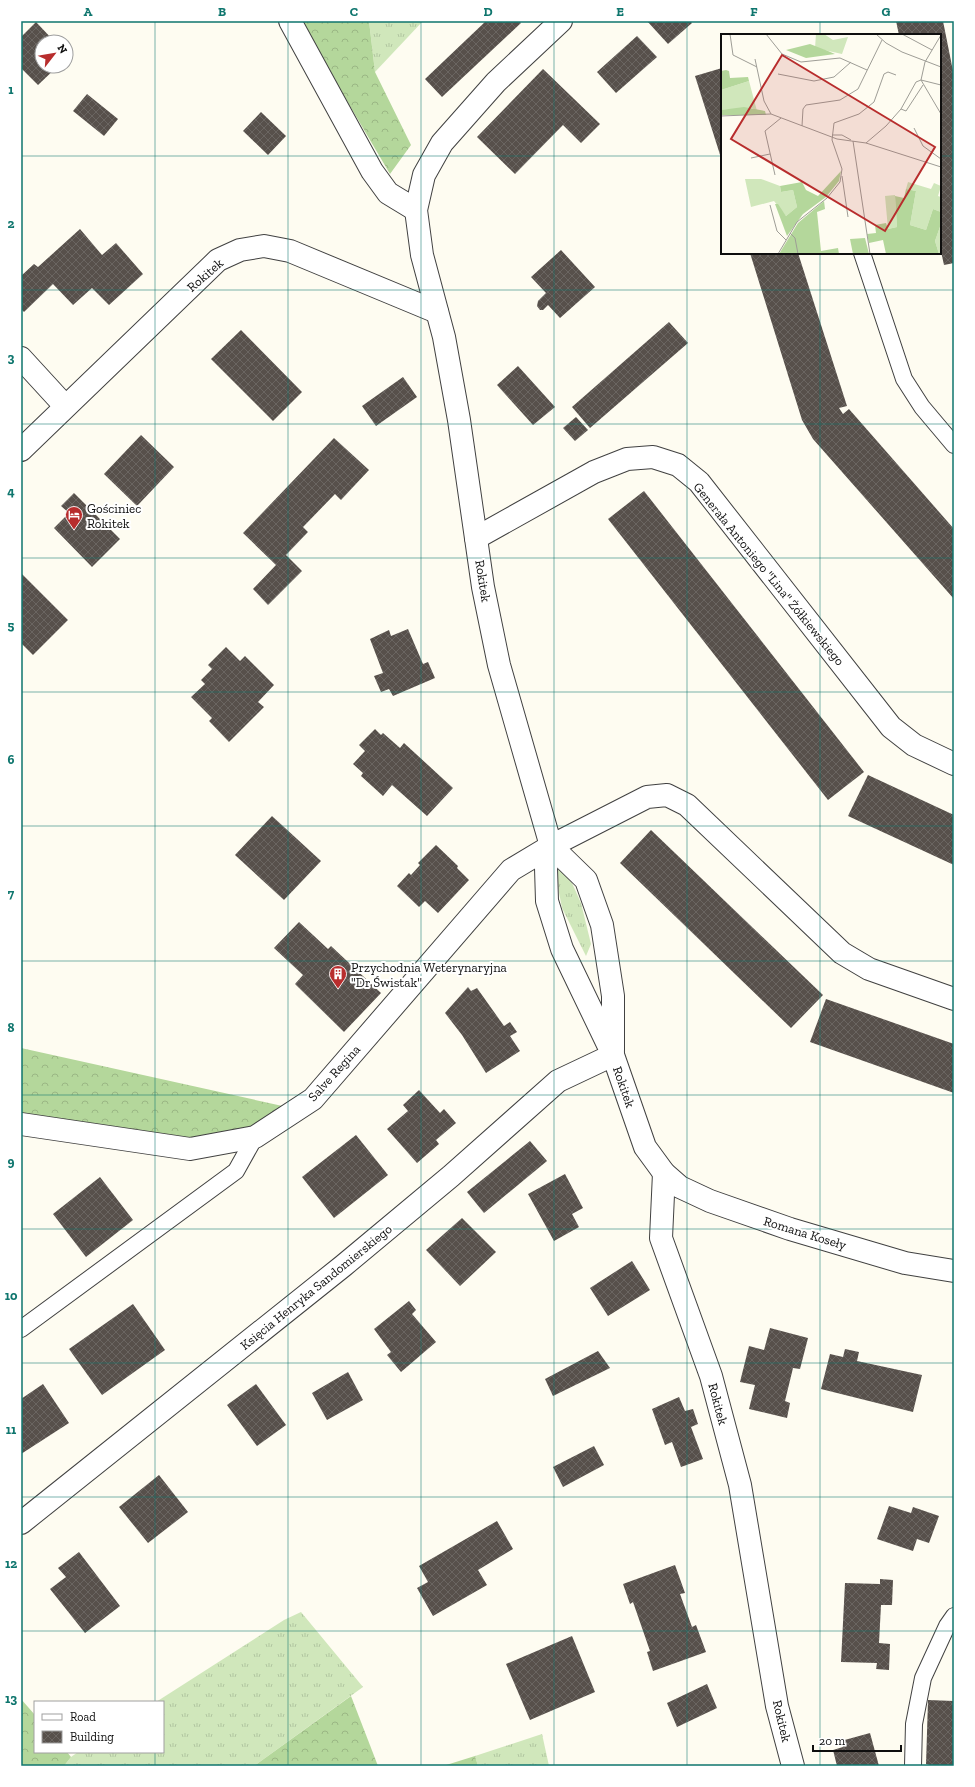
<svg xmlns="http://www.w3.org/2000/svg" width="975" height="1787" font-family="'Zilla Slab',serif">
  <style>
    .grass { fill: url(#grass-tufts) }
    .forest { fill: url(#forest-crowns) }
    .building { fill: url(#building-cross-hatch) }
    .lines { fill: none; stroke-linecap: round; stroke-linejoin: round }
    .lane-casing { stroke: #414141; stroke-width: 18 }
    .street-casing { stroke: #414141; stroke-width: 24 }
    .lane { stroke: #fff; stroke-width: 16 }
    .street { stroke: #fff; stroke-width: 22 }
    .grid { fill: none; stroke: #0f766e; stroke-width: 1; stroke-opacity: 0.55 }
    .labels { text-anchor: middle; dominant-baseline: central; stroke-width: 4; stroke-linejoin: round; paint-order: stroke }
    .street-label { font-size: 13px; fill: #0e0e0e; stroke: #fff }
    .poi-label { font-size: 13px; fill: #0e0e0e; stroke: #fff; text-anchor: start }
    .inset-road { fill: none; stroke: #9e9d96; stroke-width: 1 }
    .view { fill: #b82d2d; fill-opacity: 0.15; stroke: #b82d2d; stroke-width: 2 }
    .inset-edge { fill: none; stroke: #0e0e0e; stroke-width: 2 }
    .neatline { fill: none; stroke: #0f766e; stroke-width: 1.5 }
    .grid-label { font-size: 13px; text-anchor: middle; font-weight: bold; fill: #0f766e }
  </style>
  <defs>
    <pattern id="grass-tufts" width="24" height="20" patternUnits="userSpaceOnUse"><rect width="24" height="20" fill="#d0e7bb"/><path d="M3 7l-1-3M5 7V3M7 7l1-3M15 17l-1-3M17 17v-4M19 17l1-3" fill="none" stroke="#b1c5a0"/></pattern>
    <pattern id="forest-crowns" width="20" height="18" patternUnits="userSpaceOnUse"><rect width="20" height="18" fill="#b4d79b"/><path d="M2 6a3 3 0 1 1 6 0M12 15a3 3 0 1 1 6 0" fill="none" stroke="#9ab784"/></pattern>
    <pattern id="building-cross-hatch" width="8" height="8" patternUnits="userSpaceOnUse"><rect width="8" height="8" fill="#57504b"/><path d="M0 0l8 8M0 8l8-8" fill="none" stroke="#6a6561"/></pattern>
  </defs>
  <rect width="100%" height="100%" fill="#fefcf1"/>
  <g class="grass">
    <path d="M369,21H423L375,72Z"/>
    <path d="M553,862L572,883L581,903L591,944L586,956L562,908Z"/>
    <path d="M301,1612L363,1687L254,1766H64L71,1757L78,1752H163V1702H156L284,1620Z"/>
    <path d="M542,1734L549,1766H478L475,1756Z"/>
  </g>
  <g class="forest">
    <path d="M303,21H369L375,72L411,145L390,174L347,101Z"/>
    <path d="M21,1048L287,1107L252,1128L189,1138L21,1115Z"/>
    <path d="M351,1696L378,1766H254Z"/>
    <path d="M21,1699L35,1715V1752H67L71,1757L64,1766H21Z"/>
    <path d="M475,1756L478,1766H443Z"/>
  </g>
  <g class="building">
    <path d="M486,21H519L521,23L442,97L425,79Z"/>
    <path d="M647,21H690L692,23L668,44Z"/>
    <path d="M896,21H943L954,76V263L944,265L940,247V35H899Z"/>
    <path d="M36,22L55,42H42V66H58L38,85L21,68V37Z"/>
    <path d="M637,36L657,57L616,93L597,72Z"/>
    <path d="M722,68V161L695,76Z"/>
    <path d="M543,69L600,124L581,143L563,125L515,174L477,137Z"/>
    <path d="M87,94L118,119L104,136L73,111Z"/>
    <path d="M261,112L286,136L268,155L243,131Z"/>
    <path d="M80,229L102,255L116,243L143,274L109,305L92,288L73,305L53,284L24,312L21,309V276L34,264L38,267Z"/>
    <path d="M561,250L595,287L560,318L548,305L543,310H540L537,306L538,301L546,293L531,277Z"/>
    <path d="M750,253H798L847,406L839,408L843,414L849,409L954,529V599L813,439L802,420Z"/>
    <path d="M669,322L688,343L590,428L572,407Z"/>
    <path d="M241,330L302,392L273,421L211,359Z"/>
    <path d="M518,366L555,407L533,425L497,385Z"/>
    <path d="M403,377L417,397L376,426L362,406Z"/>
    <path d="M576,417L588,430L575,441L563,428Z"/>
    <path d="M141,435L174,467L137,506L104,474Z"/>
    <path d="M334,438L369,470L341,500L335,494L303,527L308,532L286,555L302,571L268,605L253,589L276,565L243,533Z"/>
    <path d="M644,491L864,772L828,800L608,519Z"/>
    <path d="M74,493L120,539L92,567L54,528L69,513L61,506Z"/>
    <path d="M21,573L68,620L33,655L21,643Z"/>
    <path d="M408,629L423,664L428,662L435,678L393,696L389,689L381,692L374,676L383,673L370,639L389,630L391,636Z"/>
    <path d="M226,647L240,661L245,656L274,685L258,702L264,707L229,742L209,721L212,718L191,697L205,684L201,680L212,669L208,665Z"/>
    <path d="M375,729L381,735L383,733L400,748L404,743L453,788L427,816L392,785L383,796L361,776L363,773L353,764L365,751L359,745Z"/>
    <path d="M868,775L954,815V865L848,816Z"/>
    <path d="M272,816L321,861L284,900L235,855Z"/>
    <path d="M651,830L823,995L791,1028L620,863Z"/>
    <path d="M436,845L458,866L457,868L469,880L438,913L425,901L419,907L397,886L409,873L411,875L420,865L418,863Z"/>
    <path d="M299,922L328,949L331,946L381,993L344,1032L295,984L303,975L274,948Z"/>
    <path d="M468,987L471,991L477,988L504,1026L510,1022L517,1032L510,1036L520,1051L486,1073L462,1035L445,1013Z"/>
    <path d="M826,999L954,1044V1093L810,1042Z"/>
    <path d="M419,1090L440,1113L444,1109L456,1123L436,1140L439,1144L417,1163L387,1129L408,1111L403,1105Z"/>
    <path d="M356,1135L388,1175L334,1218L302,1177Z"/>
    <path d="M530,1141L547,1161L484,1213L467,1192Z"/>
    <path d="M565,1174L583,1208L572,1214L579,1227L554,1241L528,1194Z"/>
    <path d="M100,1177L133,1220L86,1257L53,1214Z"/>
    <path d="M462,1218L496,1252L460,1286L426,1250Z"/>
    <path d="M632,1261L650,1290L608,1316L590,1288Z"/>
    <path d="M409,1301L416,1310L412,1314L436,1342L401,1372L387,1355L391,1352L374,1329Z"/>
    <path d="M133,1304L165,1350L102,1395L69,1349Z"/>
    <path d="M770,1328L808,1338L800,1369L793,1368L785,1401L790,1403L787,1418L749,1409L755,1385L740,1382L749,1346L764,1350Z"/>
    <path d="M845,1349L859,1352L857,1361L922,1375L913,1412L821,1389L830,1354L843,1357Z"/>
    <path d="M598,1351L610,1368L553,1396L545,1379Z"/>
    <path d="M348,1372L363,1400L327,1420L312,1393Z"/>
    <path d="M43,1384L69,1423L21,1454V1399Z"/>
    <path d="M256,1384L286,1425L257,1446L227,1405Z"/>
    <path d="M679,1397L685,1411L693,1409L698,1424L691,1427L703,1459L681,1467L672,1442L665,1445L652,1409Z"/>
    <path d="M594,1446L604,1465L563,1487L553,1467Z"/>
    <path d="M159,1475L188,1512L148,1543L119,1507Z"/>
    <path d="M889,1506L911,1513L913,1507L939,1516L929,1543L917,1539L913,1551L877,1539Z"/>
    <path d="M497,1521L513,1549L478,1570L487,1585L433,1616L417,1588L428,1582L419,1566Z"/>
    <path d="M79,1552L120,1606L85,1633L50,1589L66,1577L58,1568Z"/>
    <path d="M675,1565L685,1593L680,1594L692,1627L696,1625L706,1652L653,1671L647,1652L650,1651L633,1602L630,1604L623,1584Z"/>
    <path d="M880,1579L893,1580L892,1605H881L879,1643L890,1644L889,1670L876,1669L877,1663L841,1662L845,1583L880,1584Z"/>
    <path d="M572,1636L595,1692L530,1720L506,1664Z"/>
    <path d="M707,1684L717,1708L677,1727L667,1703Z"/>
    <path d="M928,1700L954,1701V1766H934L926,1764Z"/>
    <path d="M870,1733L879,1766H837L833,1750L843,1747L841,1741Z"/>
  </g>
  <g class="lines">
    <defs>
      <g id="lane">
        <path d="M862,253L904,379L922,407L954,445"/>
        <path d="M21,1329L236,1171L255,1137"/>
        <path d="M913,1766L914,1724L923,1678L947,1626L954,1616"/>
      </g>
      <g id="street">
        <path d="M290,21L372,171L388,193L416,210"/>
        <path d="M561,21L496,82L442,143L424,175L416,210L422,255L444,337L459,420L483,587L499,665L551,846L546,868L547,901L562,949L613,1055L645,1147L664,1173L680,1187L710,1201L790,1229L905,1263L954,1271"/>
        <path d="M21,358L65,406"/>
        <path d="M21,450L218,260L240,250L264,246L290,251L437,312"/>
        <path d="M476,538L594,472L627,459L653,457L678,465L699,482L891,727L914,745L954,764"/>
        <path d="M551,846L586,880L602,925L613,996V1050"/>
        <path d="M21,1124L190,1149L255,1137L313,1099L511,870L551,846L647,797L667,795L687,805L842,953L869,969L954,999"/>
        <path d="M664,1173L661,1238L711,1376L740,1485L777,1706L793,1766"/>
        <path d="M21,1523L343,1266L451,1176L558,1081L613,1055"/>
      </g>
    </defs>
    <use href="#lane" class="lane-casing"/>
    <use href="#street" class="street-casing"/>
    <use href="#lane" class="lane"/>
    <use href="#street" class="street"/>
  </g>
  <path class="grid" d="M155,21V1702M288,21V1766M421,21V1766M554,21V1766M687,21V1766M820,21V35M21,156H722M940,156H954M820,253V1766M21,290H954M21,424H954M21,558H954M21,692H954M21,826H954M21,961H954M21,1095H954M21,1229H954M21,1363H954M21,1497H954M21,1631H954M155,1752V1766"/>
  <defs>
    <symbol id="hotel-pin" viewBox="-11 -11 22 30"><path d="M0 17L-7.5 6A9.5 9.5 0 1 1 7.5 6Z" fill="#b82d2d" stroke="#fff"/><path d="M-6-4.5h1.5V1H6V5H4.5V3h-9V5H-6ZM-4 0a1.8 1.8 0 1 1 3.6 0ZM.5 0V-2.5h3Q6-2.5 6 0Z" fill="#fff"/></symbol>
    <symbol id="building-pin" viewBox="-11 -11 22 30"><path d="M0 17L-7.5 6A9.5 9.5 0 1 1 7.5 6Z" fill="#b82d2d" stroke="#fff"/><path d="M-4-6H4V6H1V3H-1V6H-4ZM-2.5-4.3h1.7v1.8h-1.7ZM.8-4.3h1.7v1.8H.8ZM-2.5-1h1.7V.8h-1.7ZM.8-1h1.7V.8H.8Z" fill="#fff"/></symbol>
  </defs>
  <g fill-rule="evenodd">
    <use href="#hotel-pin" x="64" y="505" width="20" height="27"/>
    <use href="#building-pin" x="328" y="964" width="20" height="27"/>
  </g>
  <g class="labels">
    <g class="street-label">
      <text transform="translate(205 275) rotate(-41)">Rokitek</text>
      <text transform="translate(769 574) rotate(51)">Generała Antoniego "Lina" Żółkiewskiego</text>
      <text transform="translate(483 581) rotate(81)">Rokitek</text>
      <text transform="translate(334 1073) rotate(-48)">Salve Regina</text>
      <text transform="translate(624 1087) rotate(71)">Rokitek</text>
      <text transform="translate(805 1233) rotate(17)">Romana Koseły</text>
      <text transform="translate(316 1287) rotate(-39)">Księcia Henryka Sandomierskiego</text>
      <text transform="translate(718 1404) rotate(75)">Rokitek</text>
      <text transform="translate(782 1721) rotate(77)">Rokitek</text>
    </g>
    <g class="poi-label">
      <text x="87" y="508">Gościniec<tspan x="87" dy="15">Rokitek</tspan></text>
      <text x="351" y="967">Przychodnia Weterynaryjna<tspan x="351" dy="15">"Dr Świstak"</tspan></text>
    </g>
  </g>
  <g transform="translate(721 34)">
    <rect width="220" height="220" fill="#fefcf1"/>
    <path d="M95,0H103L112,6L127,3L121,20L94,14ZM28,47L36,77L31,74L0,76V56ZM24,145H40L59,152L60,158L72,156L76,173L65,182L53,167L30,173ZM187,148L210,155L213,149L220,152L217,162L220,163V178L212,175L205,196L189,191L195,157L185,155ZM174,161L176,193L167,195L164,162ZM220,190V220H218L214,207Z" fill="#d0e7bb"/>
    <path d="M89,10L107,17L114,20L85,24L65,16ZM5,36L8,37L9,44L27,43L28,47L0,56V37ZM23,73L44,77L45,81H0V76ZM120,137L118,147L105,163L82,180L66,202L54,170H57L65,182L76,173L72,156L60,158L59,152L81,148L85,156L97,162ZM185,155L195,157L189,191L205,196L212,175L220,178V190L214,207L218,220H165L162,206L148,209L146,200L155,199L154,191L165,189L167,195L176,193L174,162L183,164ZM103,167L104,175L96,178L100,217L117,214L118,220H58L77,189ZM144,204L148,220H132L129,205Z" fill="#b4d79b"/>
    <path class="inset-road" d="M9,0L12,21L36,33M45,0L61,20L80,28L119,24L146,36M155,0L165,9L181,18L220,33M181,0L211,16M34,25L43,67L50,80M57,40L93,47L113,43L130,28M200,46L220,80M200,46L220,51M180,75L185,77L202,51M0,82L50,80L116,105L145,109L220,133M81,92L82,75L85,71L119,66L137,55L161,6M193,94L202,112L220,125M111,101H121L130,106M132,107L149,220M145,109L165,92L180,75L195,48L200,46L204,28L220,1M30,124L49,120M54,141L44,97L60,84M121,142L127,183M49,171L56,197L65,206M69,199L74,204L77,220M57,220L76,188L106,164L119,148L121,135L111,106L113,89L138,80L153,68L163,40L167,38L175,41"/>
    <path class="view" d="M61,21L214,113L164,197L10,105Z"/>
    <rect width="220" height="220" class="inset-edge"/>
  </g>
  <rect width="975" height="1787" fill="none" stroke="#ffffff" stroke-width="44"/>
  <rect x="34" y="1701" width="130" height="52" fill="#ffffff" stroke="#9f9f9f"/>
  <rect x="42" y="1714" width="20" height="6" fill="#ffffff" stroke="#9f9f9f"/>
  <text x="70" y="1721" font-size="12" fill="#0e0e0e">Road</text>
  <rect x="42" y="1731" width="20" height="12" fill="url(#building-cross-hatch)" stroke="#9f9f9f"/>
  <text x="70" y="1741" font-size="12" fill="#0e0e0e">Building</text>
  <g transform="translate(54 54) rotate(59)"><circle r="19" fill="#ffffff" stroke="#9f9f9f"/>
  <path d="M0-3L7 15L0 10L-7 15Z" fill="#b82d2d"/>
  <text y="-6" font-size="11" font-weight="bold" text-anchor="middle" fill="#0e0e0e">N</text>
  </g>
  <path d="M813 1745v6h88v-6" fill="none" stroke="#0e0e0e" stroke-width="2"/>
  <text x="819" y="1745" font-size="12" fill="#0e0e0e" stroke="#ffffff" stroke-width="3" paint-order="stroke">20 m</text>
  <rect x="22" y="22" width="931" height="1743" class="neatline"/>
  <g class="grid-label">
    <text x="88" y="16">A</text>
    <text x="222" y="16">B</text>
    <text x="354" y="16">C</text>
    <text x="488" y="16">D</text>
    <text x="620" y="16">E</text>
    <text x="754" y="16">F</text>
    <text x="886" y="16">G</text>
    <text x="11" y="94">1</text>
    <text x="11" y="228">2</text>
    <text x="11" y="362">3</text>
    <text x="11" y="496">4</text>
    <text x="11" y="630">5</text>
    <text x="11" y="764">6</text>
    <text x="11" y="898">7</text>
    <text x="11" y="1032">8</text>
    <text x="11" y="1166">9</text>
    <text x="11" y="1300">10</text>
    <text x="11" y="1434">11</text>
    <text x="11" y="1568">12</text>
    <text x="11" y="1703">13</text>
  </g>
</svg>
